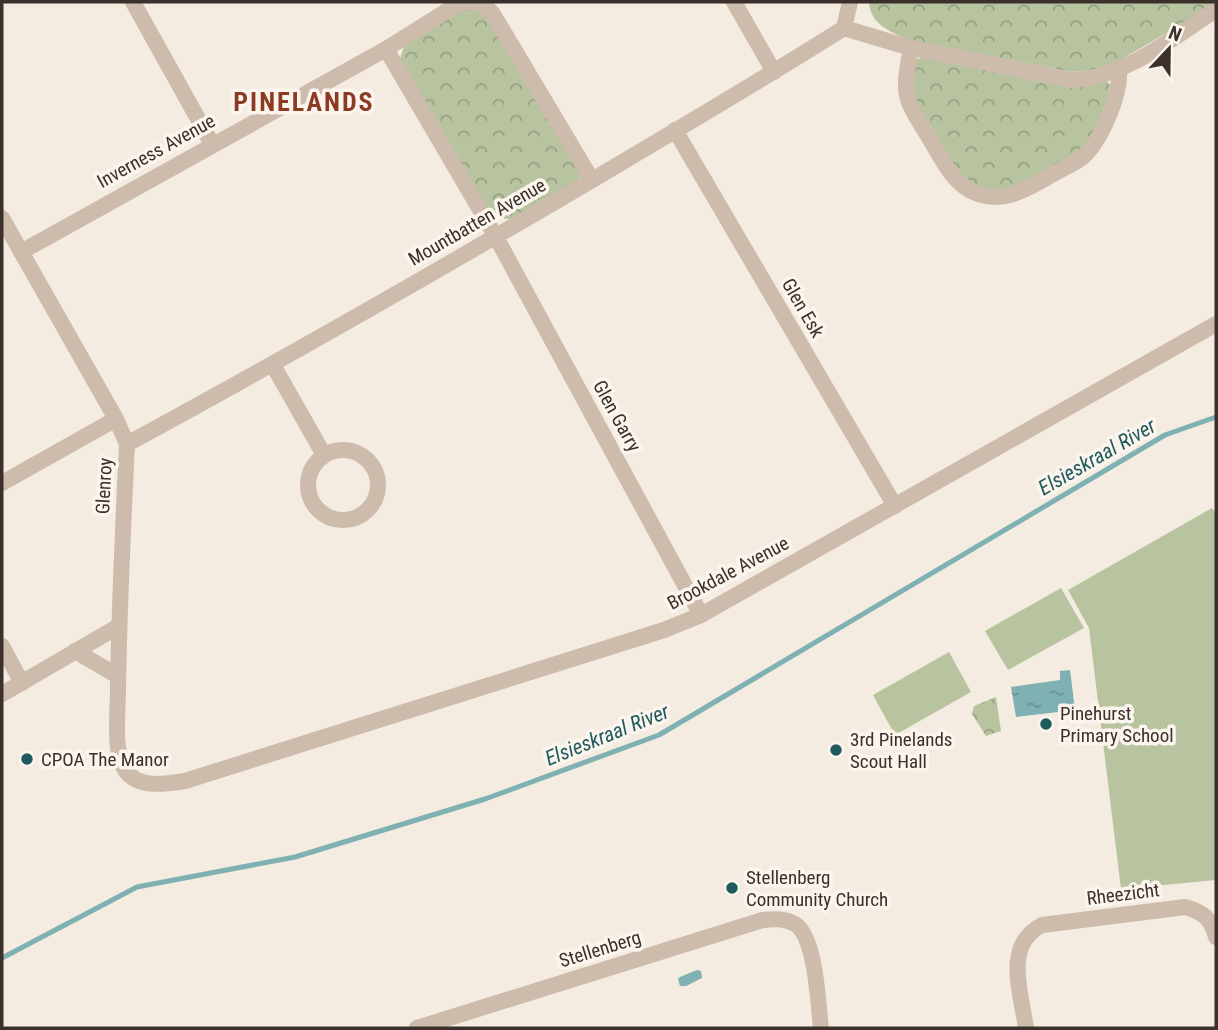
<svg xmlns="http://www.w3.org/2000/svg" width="1218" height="1030" font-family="'Roboto Condensed',sans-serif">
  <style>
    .green { fill: #b8c4a0 }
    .park { fill: url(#park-crowns) }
    .water { fill: url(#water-ripples) }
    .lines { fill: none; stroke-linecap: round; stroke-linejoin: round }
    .stream { stroke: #7fb0b2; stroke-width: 5 }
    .street { stroke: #cdbbac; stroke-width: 16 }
    .poi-dot { fill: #1f5a5e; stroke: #fbf5ee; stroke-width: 2.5 }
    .labels { text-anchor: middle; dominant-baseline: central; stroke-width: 7; stroke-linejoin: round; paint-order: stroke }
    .street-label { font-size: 19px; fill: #3b302b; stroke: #fbf5ee }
    .poi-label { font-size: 19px; fill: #3b302b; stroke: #fbf5ee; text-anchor: start }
    .water-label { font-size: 21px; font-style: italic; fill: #1f5a5e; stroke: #fbf5ee }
    .district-label { font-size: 26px; font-weight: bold; letter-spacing: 2px; fill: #8c3b22; stroke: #fbf5ee }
  </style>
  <defs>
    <pattern id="park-crowns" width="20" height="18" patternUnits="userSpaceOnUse" patternTransform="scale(1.75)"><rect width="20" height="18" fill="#b8c4a0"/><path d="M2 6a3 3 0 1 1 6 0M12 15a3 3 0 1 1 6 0" fill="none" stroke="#97a083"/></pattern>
    <pattern id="water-ripples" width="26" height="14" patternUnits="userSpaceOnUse" patternTransform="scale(1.75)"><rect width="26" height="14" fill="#7fb0b2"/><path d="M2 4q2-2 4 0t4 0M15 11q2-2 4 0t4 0" fill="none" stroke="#699091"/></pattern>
  </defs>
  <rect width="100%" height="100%" fill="#f4ebe1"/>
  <g class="green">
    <path d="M1212,508L1216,513V880L1121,889L1089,628L1068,590Z"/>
    <path d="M1061,588L1084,628L1008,670L985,631Z"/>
    <path d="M949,652L971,692L895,735L873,695Z"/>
  </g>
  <g class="park">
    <path d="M869,2H1216V4L1107,68L1072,72L909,40C890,32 870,24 869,2Z"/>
    <path d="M466,8L478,10L490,17L581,176L577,183L510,219L499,218L489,213L400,59L403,49L408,40Z"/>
    <path d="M926,56L1101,80L1107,81L1112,88L1090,145L1019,187L998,190L977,187L959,177L909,98L913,61Z"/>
    <path d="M996,697L1001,731L986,736L972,714L974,706Z"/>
  </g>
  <g class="water">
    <path d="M1070,670L1075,710L1016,717L1011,687L1060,680V671Z"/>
    <path d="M697,970L701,971L702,978L686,986H680L678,979L680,977Z"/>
  </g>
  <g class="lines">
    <path class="stream" d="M2,958L137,887L295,857L485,799L659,735L1165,435L1216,417"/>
    <g class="street">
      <path d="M133,2L212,144"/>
      <path d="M472,2L484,5L493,14L592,180"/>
      <path d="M734,2L774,72"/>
      <path d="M844,28L911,48L1071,80C1125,78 1172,38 1216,10"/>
      <path d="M844,28L850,2"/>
      <path d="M911,48C901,99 905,98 931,141C942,159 951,180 971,191C1002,207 1028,188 1055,173C1064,168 1075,163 1083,157C1101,141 1121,94 1119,70"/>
      <path d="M386,49L496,237L701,615"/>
      <path d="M675,130L895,506"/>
      <path d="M2,218L116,419L127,444C123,526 119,608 118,690C118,711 113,752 125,770C138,789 166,784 185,781L664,630L701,615L1216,324"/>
      <path d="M21,252L386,49L458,4L469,2"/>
      <path d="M273,365L324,455"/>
      <path d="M127,444C284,359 439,270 594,179C678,129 762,80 844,28"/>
      <circle cx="343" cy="485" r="35"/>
      <path d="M2,483L116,419"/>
      <path d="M2,646L22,683"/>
      <path d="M75,651L118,676"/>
      <path d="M2,694L119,626"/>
      <path d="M417,1028L763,920C773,919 785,918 795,924C816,937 818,1004 821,1028"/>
      <path d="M1026,1028C1021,992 1003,945 1042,925L1185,907C1203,912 1211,918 1216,937"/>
    </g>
  </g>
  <g class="poi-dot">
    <circle cx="1046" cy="724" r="7"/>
    <circle cx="836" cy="750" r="7"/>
    <circle cx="27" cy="759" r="7"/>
    <circle cx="732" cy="888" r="7"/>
  </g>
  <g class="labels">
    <g class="street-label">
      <text transform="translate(156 151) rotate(-29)">Inverness Avenue</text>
      <text transform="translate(477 222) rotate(-30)">Mountbatten Avenue</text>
      <text transform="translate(803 308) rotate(60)">Glen Esk</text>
      <text transform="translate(617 416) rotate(61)">Glen Garry</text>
      <text transform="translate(104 486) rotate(-87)">Glenroy</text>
      <text transform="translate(728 573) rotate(-28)">Brookdale Avenue</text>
      <text transform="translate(1123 894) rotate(-7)">Rheezicht</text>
      <text transform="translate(600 949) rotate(-17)">Stellenberg</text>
    </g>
    <g class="poi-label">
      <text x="1060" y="713">Pinehurst<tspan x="1060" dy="22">Primary School</tspan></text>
      <text x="850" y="739">3rd Pinelands<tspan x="850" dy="22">Scout Hall</tspan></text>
      <text x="41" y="759">CPOA The Manor</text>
      <text x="746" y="877">Stellenberg<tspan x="746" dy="22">Community Church</tspan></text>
    </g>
    <g class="water-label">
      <text transform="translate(1097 457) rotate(-30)">Elsieskraal River</text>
      <text transform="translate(607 735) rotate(-22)">Elsieskraal River</text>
    </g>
    <g class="district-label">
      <text x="304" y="102">PINELANDS</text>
    </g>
  </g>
  <rect width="1218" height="1030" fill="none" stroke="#3b302b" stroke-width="7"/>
  <g transform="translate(1169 49) rotate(22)" stroke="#fbf5ee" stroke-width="5" paint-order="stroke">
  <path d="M0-5L12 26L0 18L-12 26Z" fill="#3b302b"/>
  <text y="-10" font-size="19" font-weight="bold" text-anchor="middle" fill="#3b302b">N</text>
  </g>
</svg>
